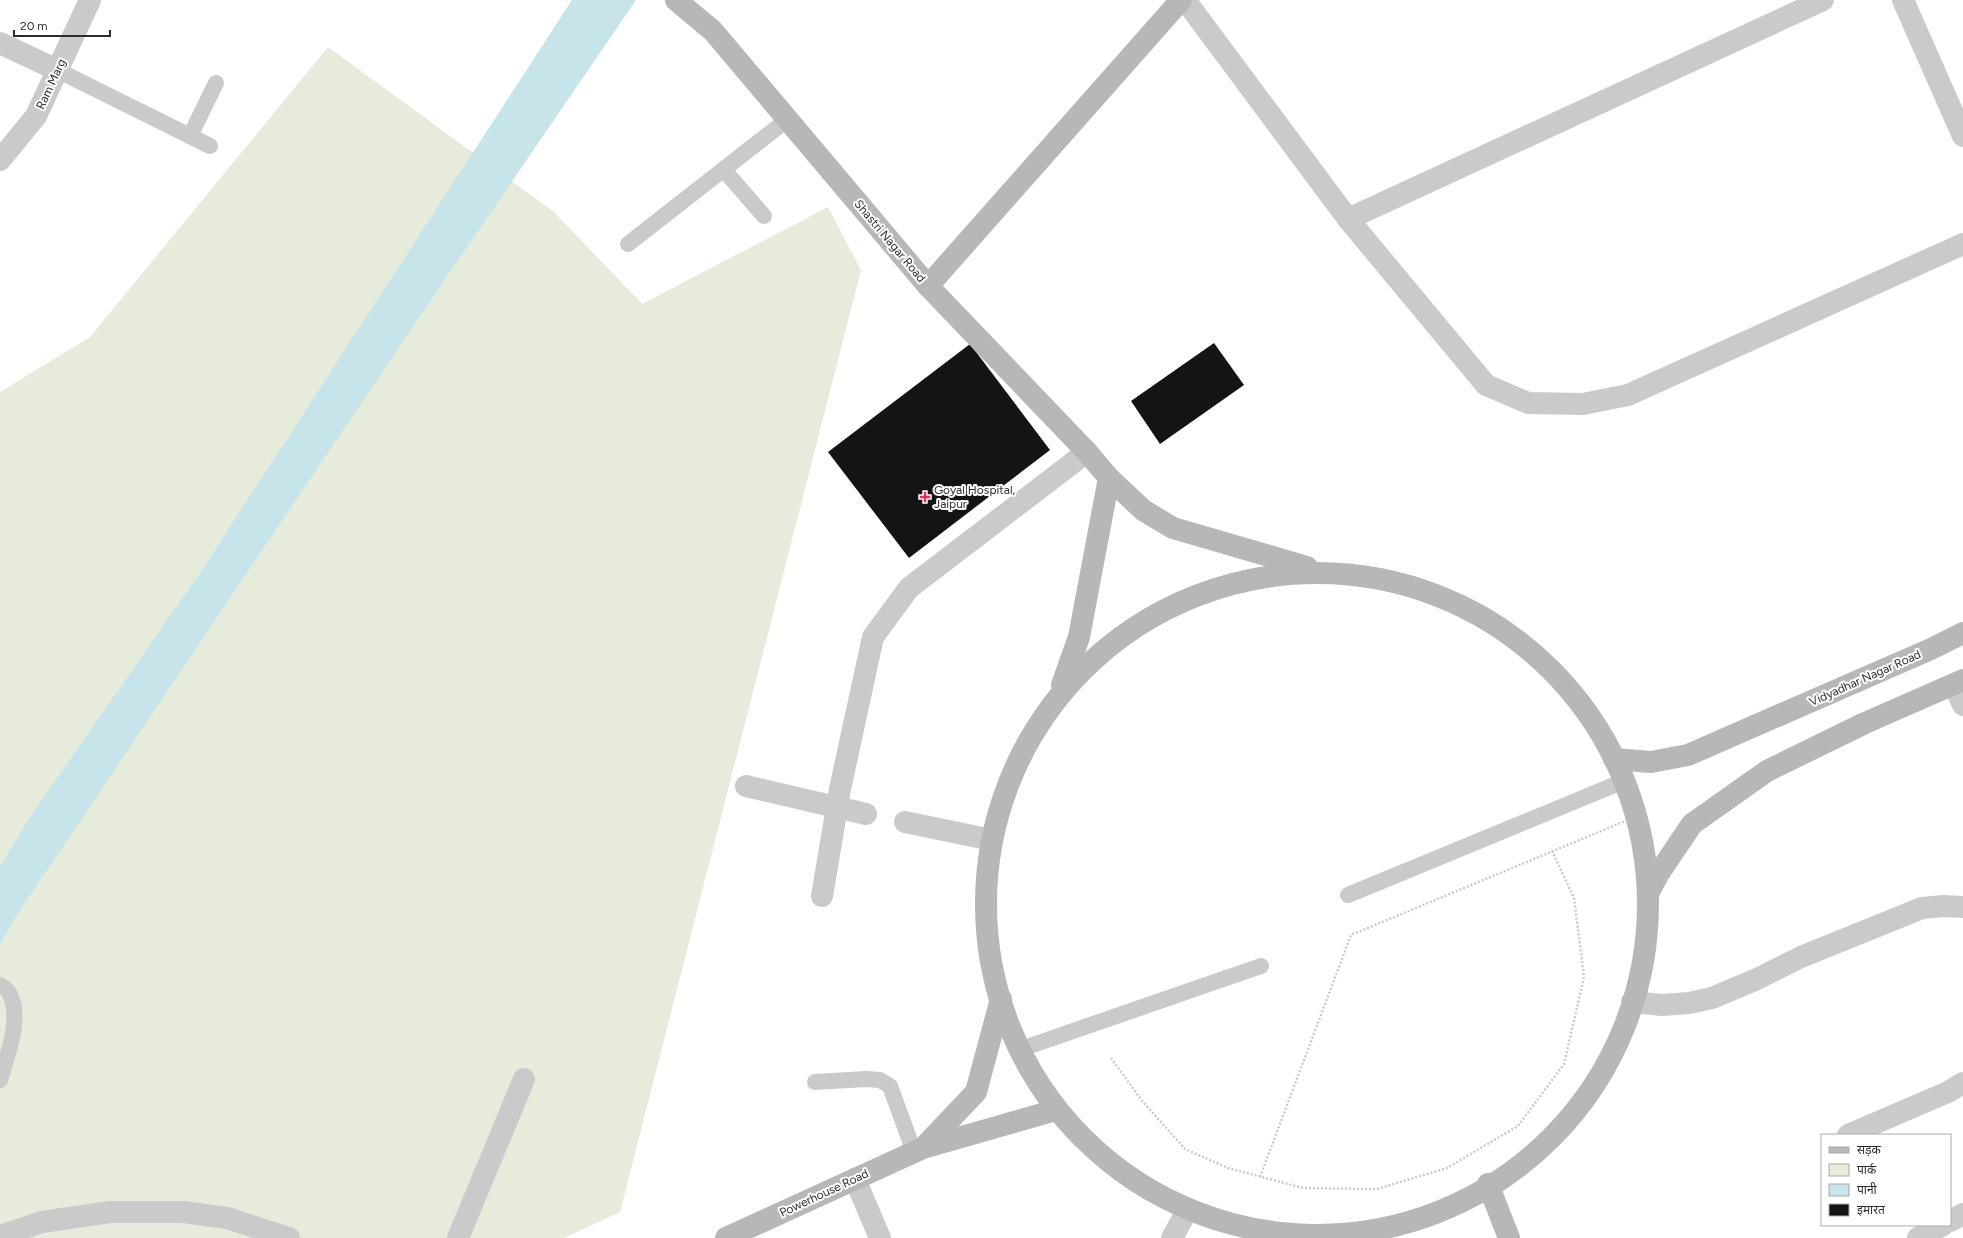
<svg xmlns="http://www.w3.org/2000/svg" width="1963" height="1238" font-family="Figtree,'Noto Sans Devanagari',sans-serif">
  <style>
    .green { fill: #e7ebdb }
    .water { fill: #c7e4eb }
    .building { fill: #141414 }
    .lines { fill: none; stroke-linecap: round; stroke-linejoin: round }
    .path { stroke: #cacaca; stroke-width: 2.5; stroke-dasharray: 2 2; stroke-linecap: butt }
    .lane { stroke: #cacaca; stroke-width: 16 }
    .street { stroke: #cacaca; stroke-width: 22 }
    .secondary { stroke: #b7b7b7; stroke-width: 22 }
    .poi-dot { fill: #e52f5d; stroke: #fff; stroke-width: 1.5 }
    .labels { text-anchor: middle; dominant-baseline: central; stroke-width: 4; stroke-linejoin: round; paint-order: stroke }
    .street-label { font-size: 12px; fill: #2d2d2d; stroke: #fff }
    .poi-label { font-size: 12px; fill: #2d2d2d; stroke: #fff; text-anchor: start }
  </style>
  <rect width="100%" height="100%" fill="#fff"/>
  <path class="green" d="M328,47L553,211L642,304L828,207L861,270L620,1212L564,1238H0V392L90,337Z"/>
  <path class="water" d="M572,0H636L405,338L16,916L0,945V866L32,814L200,573Z"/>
  <g class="building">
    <path d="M1214,343L1244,385L1160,444L1131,401Z"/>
    <path d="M970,344L1050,450L909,558L828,452Z"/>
  </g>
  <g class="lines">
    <g class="path">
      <path d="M1111,1058L1143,1102L1185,1149L1228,1168L1303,1188L1377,1189L1447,1168L1518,1126L1564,1064L1584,977L1574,898L1552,851"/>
      <path d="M1260,1177L1351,935L1635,817"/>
    </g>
    <g class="lane">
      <path d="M57,70L210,146"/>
      <path d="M190,136L216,83"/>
      <path d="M724,170L764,216"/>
      <path d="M628,244L788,119"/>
      <path d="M1348,895L1624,781"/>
      <path d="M0,985C3,987 8,990 9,993C23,1017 7,1056 0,1080"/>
      <path d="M1021,1049L1261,966"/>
      <path d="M815,1082L866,1079L880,1080L890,1086L914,1152"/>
    </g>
    <g class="street">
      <path d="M1185,0L1348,219L1486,385L1528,403L1583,404L1628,395L1963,244"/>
      <path d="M1903,0L1963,136"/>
      <path d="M0,43L57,70"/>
      <path d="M0,160L36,116L90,0"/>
      <path d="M1348,219L1823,0"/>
      <path d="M1954,685L1963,705"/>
      <path d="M746,786L866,814"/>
      <path d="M905,822L992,840"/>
      <path d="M822,896L840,789L873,637L909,588L1087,452"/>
      <path d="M1632,1002L1662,1005L1689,1003L1712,998L1757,979L1801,957L1922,908L1944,906L1963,907"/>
      <path d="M1848,1135L1948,1092L1963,1083"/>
      <path d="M855,1179L880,1238"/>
      <path d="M1950,1221L1963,1214"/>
      <path d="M0,1236L42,1222L110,1212H184L227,1218L289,1238"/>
      <path d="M458,1238L524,1079"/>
      <path d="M1172,1238L1188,1209"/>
      <path d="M1347,1238L1349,1234"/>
      <path d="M1918,1238L1943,1225"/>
    </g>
    <g class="secondary">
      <path d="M676,0L713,31L928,286L1087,452L1109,478L1143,510L1173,528L1307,567"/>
      <path d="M928,286L1181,0"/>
      <circle cx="1317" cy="904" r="331"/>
      <path d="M1062,685L1079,637L1109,478"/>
      <path d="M1614,759L1651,762L1688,755L1931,649L1963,633"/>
      <path d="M1648,894L1659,873L1692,824L1767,771L1865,723L1963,680"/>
      <path d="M924,1147L976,1092L1001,999"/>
      <path d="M1488,1184L1509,1238"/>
      <path d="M726,1238L923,1148L1056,1110"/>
    </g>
  </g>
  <path class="poi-dot" d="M923 491h4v4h4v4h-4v4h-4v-4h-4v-4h4z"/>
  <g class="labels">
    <g class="street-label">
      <text transform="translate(51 84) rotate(-65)">Ram Marg</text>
      <text transform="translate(890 241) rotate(50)">Shastri Nagar Road</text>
      <text transform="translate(1865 678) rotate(-24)">Vidyadhar Nagar Road</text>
      <text transform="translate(824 1193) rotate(-25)">Powerhouse Road</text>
    </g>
    <g class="poi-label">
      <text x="934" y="490">Goyal Hospital,<tspan x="934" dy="14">Jaipur</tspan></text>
    </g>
  </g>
  <rect x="1821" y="1134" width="130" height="92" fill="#ffffff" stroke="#ababab"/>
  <rect x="1829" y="1147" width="20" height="6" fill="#b7b7b7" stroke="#ababab"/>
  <text x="1857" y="1154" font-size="12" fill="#2d2d2d">सड़क</text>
  <rect x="1829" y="1164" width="20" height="12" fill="#e7ebdb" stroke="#ababab"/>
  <text x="1857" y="1174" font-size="12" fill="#2d2d2d">पार्क</text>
  <rect x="1829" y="1184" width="20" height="12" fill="#c7e4eb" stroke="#ababab"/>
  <text x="1857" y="1194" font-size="12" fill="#2d2d2d">पानी</text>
  <rect x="1829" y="1204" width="20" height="12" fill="#141414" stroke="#ababab"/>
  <text x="1857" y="1214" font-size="12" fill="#2d2d2d">इमारत</text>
  <path d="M14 30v6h96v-6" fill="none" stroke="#2d2d2d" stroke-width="2"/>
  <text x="20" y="30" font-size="12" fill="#2d2d2d" stroke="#ffffff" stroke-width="3" paint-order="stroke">20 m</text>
</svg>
